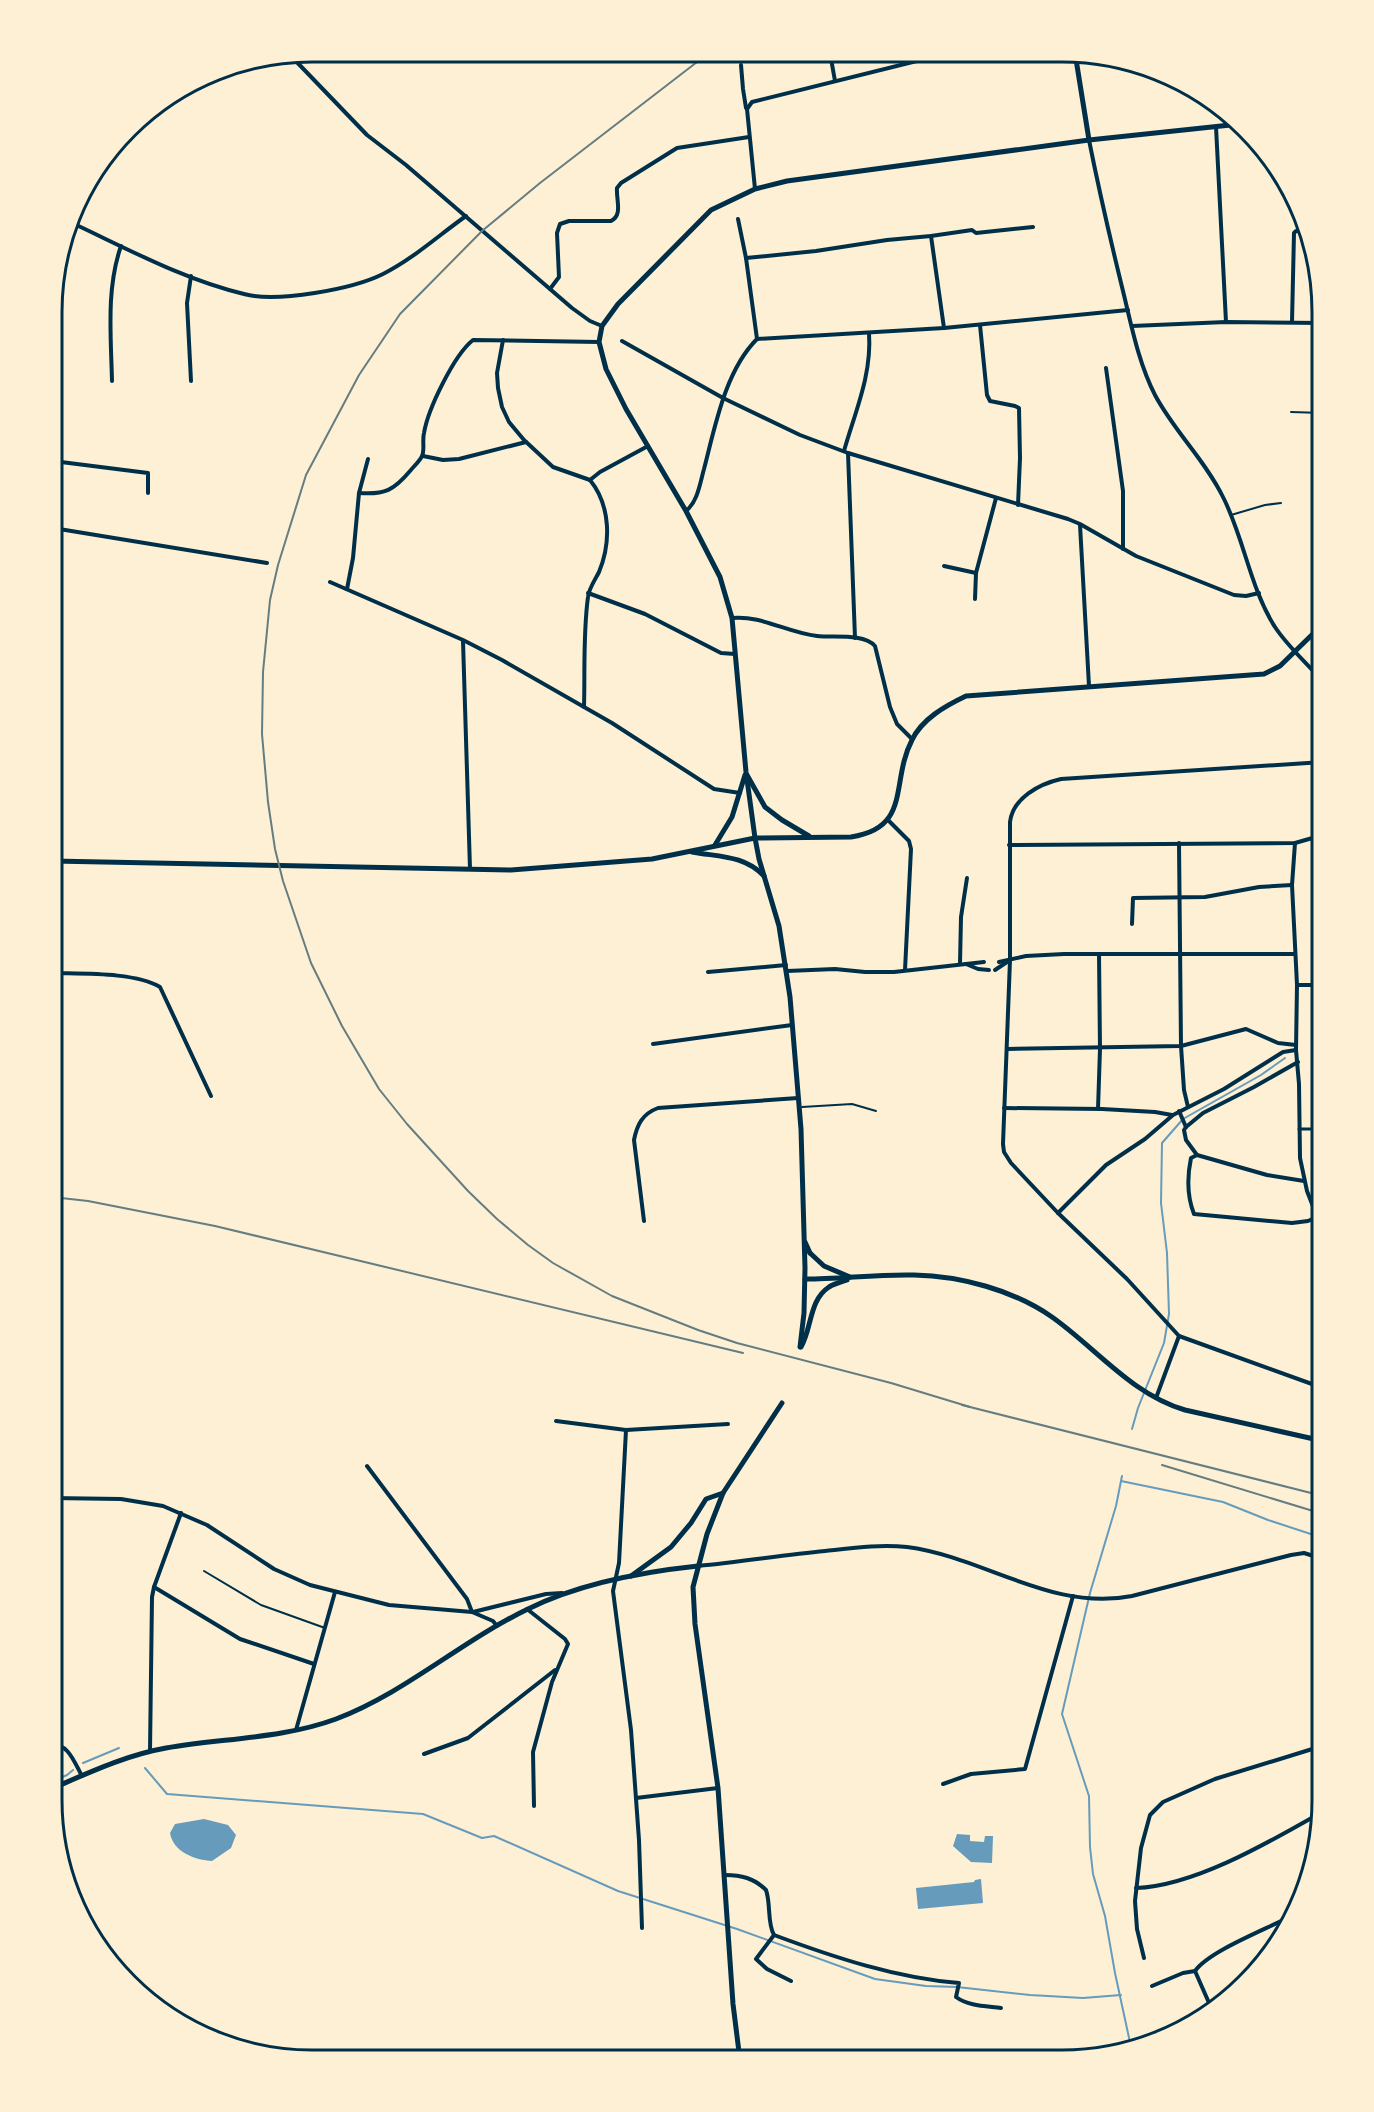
<svg xmlns="http://www.w3.org/2000/svg" width="1374" height="2112" font-family="'Alegreya Sans',sans-serif">
  <style>
    .water { fill: #669bbc }
    .lines { fill: none; stroke-linecap: round; stroke-linejoin: round }
    .stream { stroke: #669bbc; stroke-width: 2 }
    .service { stroke: #003049; stroke-width: 2 }
    .pedestrian { stroke: #003049; stroke-width: 3 }
    .minor { stroke: #003049; stroke-width: 4 }
    .tertiary { stroke: #003049; stroke-width: 5 }
    .secondary { stroke: #003049; stroke-width: 5 }
    .rail { stroke: #657d81; stroke-width: 2 }
    .rim { fill: none; stroke: #003049; stroke-width: 3 }
  </style>
  <rect width="100%" height="100%" fill="#fdf0d5"/>
  <g class="water">
    <path d="M204,1819L228,1825L236,1835L231,1848L212,1861C195,1860 173,1852 170,1833L175,1824Z"/>
    <path d="M957,1834L970,1835V1841L984,1842L985,1836H993L992,1863L971,1862L953,1846Z"/>
    <path d="M981,1879L983,1903L918,1909L916,1888L974,1882L975,1880Z"/>
  </g>
  <g class="lines">
    <g class="stream">
      <path d="M1132,1429L1138,1408L1164,1343L1169,1314L1167,1253L1161,1203L1162,1143L1183,1119L1261,1075L1285,1058"/>
      <path d="M1122,1476L1116,1506L1090,1593L1062,1714L1089,1796L1090,1847L1093,1874L1105,1916L1115,1973L1131,2047"/>
      <path d="M1121,1481L1223,1502L1268,1520L1323,1538"/>
      <path d="M83,1763L119,1748"/>
      <path d="M145,1768L167,1794L423,1814L482,1838L494,1836L618,1891L737,1929L875,1979L926,1986L957,1987L1030,1995L1083,1998L1121,1995"/>
      <path d="M51,1782L67,1775L73,1770"/>
    </g>
    <g class="service">
      <path d="M1291,412L1323,413"/>
      <path d="M1231,515L1265,505L1281,503"/>
      <path d="M802,1107L852,1104L876,1111"/>
      <path d="M204,1571L261,1605L325,1628"/>
    </g>
    <path class="pedestrian" d="M1299,1129H1323"/>
    <g class="minor">
      <path d="M830,53L835,81"/>
      <path d="M290,55L367,135L406,165L572,308L590,321L602,326"/>
      <path d="M741,65L743,89L746,108"/>
      <path d="M1216,127L1226,322"/>
      <path d="M1089,140C1099,190 1110,238 1122,287C1131,323 1138,362 1155,395C1174,431 1205,460 1223,497C1244,538 1250,588 1275,627C1288,647 1308,664 1323,682"/>
      <path d="M755,189L747,109L752,102L949,53"/>
      <path d="M70,222C126,248 184,280 244,294C277,303 353,289 383,274C413,259 439,235 466,216"/>
      <path d="M931,236L944,328"/>
      <path d="M746,258L816,251L887,240L931,236L972,230L976,233L1033,227"/>
      <path d="M550,289L559,277L557,233L560,224L569,221H611C623,215 616,200 617,188L621,183L677,148L749,137"/>
      <path d="M1292,322L1294,233L1296,231H1307"/>
      <path d="M980,325L987,395L990,401L1015,406L1019,408L1020,458L1018,505"/>
      <path d="M1132,326L1226,322L1323,323"/>
      <path d="M757,339L944,328L1128,310"/>
      <path d="M503,340L497,373L498,388L502,407L509,422L524,440L553,467L590,480"/>
      <path d="M622,341L723,398L800,435L848,453L1068,519L1080,524L1136,556L1234,595L1246,596L1259,593"/>
      <path d="M1106,368L1123,491V549"/>
      <path d="M112,381C111,336 106,289 121,246"/>
      <path d="M191,381L187,303L191,276"/>
      <path d="M844,451C855,412 872,375 869,333"/>
      <path d="M848,453L855,638"/>
      <path d="M423,456L443,460L459,459L526,442"/>
      <path d="M53,461L148,473V493"/>
      <path d="M590,480L600,472L648,446"/>
      <path d="M359,493C385,495 394,490 410,471C414,466 420,461 422,456C425,450 422,440 424,433C428,409 454,355 473,340L599,342"/>
      <path d="M686,511C698,501 700,483 704,469C715,427 725,371 757,339L746,258L738,219"/>
      <path d="M1080,525L1089,686"/>
      <path d="M53,528L267,563"/>
      <path d="M944,566L976,573"/>
      <path d="M330,582L463,640L502,660L612,723L714,789L740,793"/>
      <path d="M347,589L353,558L359,493L368,459"/>
      <path d="M588,593L645,614L721,653L735,654"/>
      <path d="M975,599L976,573L996,498"/>
      <path d="M732,618C761,615 788,633 817,636C834,638 863,633 875,646L890,707L897,724L912,739"/>
      <path d="M463,641L470,869"/>
      <path d="M584,707C585,671 583,633 588,597C589,588 595,580 599,572C611,543 611,506 590,480"/>
      <path d="M888,820L909,841L911,849L905,970"/>
      <path d="M1179,843L1181,1046L1184,1090L1188,1107"/>
      <path d="M1295,843L1292,885L1297,985L1296,1050L1299,1084L1300,1158L1307,1191L1321,1227L1323,1258"/>
      <path d="M1009,845L1295,843L1323,835"/>
      <path d="M1132,924L1133,898L1205,897L1259,887L1292,885"/>
      <path d="M999,962L1026,956L1064,954H1295"/>
      <path d="M960,963L961,917L967,878"/>
      <path d="M966,964L978,969L989,970"/>
      <path d="M995,970L1007,962"/>
      <path d="M787,971L835,969L865,972H894L984,962"/>
      <path d="M708,972L786,965"/>
      <path d="M52,973C82,974 135,972 160,987L211,1096"/>
      <path d="M1297,985H1323"/>
      <path d="M653,1044L792,1025"/>
      <path d="M1007,1049L1181,1046L1246,1029L1278,1043L1296,1045"/>
      <path d="M1004,1108L1102,1109L1155,1112L1172,1115"/>
      <path d="M1098,1109L1100,1049L1099,954"/>
      <path d="M1179,1111L1186,1127"/>
      <path d="M1186,1127L1184,1130L1186,1140L1197,1155L1267,1175L1304,1181"/>
      <path d="M1186,1127L1203,1113L1254,1087L1298,1062"/>
      <path d="M1197,1155L1191,1158C1187,1177 1187,1196 1194,1214L1292,1223L1308,1221L1317,1217"/>
      <path d="M1058,1213L1106,1165L1145,1139L1173,1115L1224,1089L1283,1052L1296,1050"/>
      <path d="M1315,1213L1323,1211"/>
      <path d="M644,1221L634,1140C637,1125 642,1114 658,1108L798,1098"/>
      <path d="M1323,1388L1179,1336L1127,1279L1058,1213L1011,1163L1004,1152L1003,1144L1010,960V822C1013,798 1039,784 1061,779L1323,762"/>
      <path d="M1156,1398L1179,1336"/>
      <path d="M556,1421L626,1430L728,1424"/>
      <path d="M626,1430L619,1563L613,1591L631,1730L639,1840L642,1928"/>
      <path d="M367,1466L467,1599L472,1612"/>
      <path d="M51,1498L121,1499L163,1506L207,1525L274,1569L310,1585L389,1605L472,1612L493,1621L497,1626"/>
      <path d="M698,1566C741,1562 783,1555 825,1551C852,1548 880,1544 907,1547C984,1557 1052,1612 1132,1596L1291,1555L1304,1553L1323,1559"/>
      <path d="M154,1587L240,1639L314,1664"/>
      <path d="M527,1609L565,1639L568,1644L552,1682L533,1752L534,1806"/>
      <path d="M473,1612L546,1594L562,1593"/>
      <path d="M296,1730L335,1592"/>
      <path d="M51,1744C69,1744 74,1762 82,1776"/>
      <path d="M150,1751L152,1597L154,1587L181,1513"/>
      <path d="M424,1754L468,1738L555,1670"/>
      <path d="M943,1784L971,1774L1025,1769L1073,1596"/>
      <path d="M636,1798L718,1788"/>
      <path d="M725,1875C741,1875 754,1878 766,1890C771,1904 767,1923 774,1935L756,1959L767,1969L791,1981"/>
      <path d="M1136,1888C1195,1886 1271,1841 1322,1812"/>
      <path d="M774,1935C833,1957 896,1978 959,1983L956,1997C968,2006 986,2006 1001,2008"/>
      <path d="M1144,1958L1137,1929L1135,1901L1141,1848L1150,1815L1163,1802L1215,1779L1322,1746"/>
      <path d="M1195,1971L1213,2012"/>
      <path d="M1152,1986L1183,1973L1195,1971C1210,1950 1270,1928 1295,1914"/>
    </g>
    <g class="tertiary">
      <path d="M747,775L765,807L782,820L809,836"/>
      <path d="M755,838L851,837C912,828 890,782 912,740C922,719 945,706 966,696L1264,674L1280,666L1323,624"/>
      <path d="M810,1253L824,1266L850,1277"/>
      <path d="M805,1279C841,1279 877,1274 914,1275C961,1276 1013,1290 1052,1317C1096,1348 1131,1394 1185,1410L1323,1441"/>
      <path d="M801,1347C812,1328 809,1300 829,1287C834,1284 841,1282 847,1280"/>
      <path d="M631,1576L671,1547L691,1523L706,1499L723,1493"/>
      <path d="M51,1789C88,1773 126,1755 166,1748C222,1738 282,1739 336,1719C405,1693 461,1641 528,1609C580,1583 641,1572 698,1566"/>
    </g>
    <g class="secondary">
      <path d="M1075,53L1089,140"/>
      <path d="M715,845L732,817L745,775"/>
      <path d="M692,852C719,857 744,855 764,876"/>
      <path d="M52,861L511,870L652,859L755,838"/>
      <path d="M805,1242L810,1253"/>
      <path d="M800,1347L804,1313L805,1268L801,1129L790,997L779,926L759,859L755,838L746,772L732,618L720,577L686,511L626,409L606,369L599,342L602,326L618,304L711,210L755,189L787,181L1089,140L1240,124"/>
      <path d="M740,2060L733,2004L718,1788L695,1624L693,1587L707,1534L723,1493L782,1403"/>
    </g>
    <g class="rail">
      <path d="M710,52L540,183L482,231L400,314L359,375L306,475L278,565L270,600L263,672L262,734L268,802L275,849L283,881L311,963L342,1026L379,1089L407,1124L468,1191L497,1219L528,1245L553,1263L612,1296L698,1330L737,1343L891,1383L970,1407"/>
      <path d="M52,1197L88,1201L215,1226L743,1353"/>
      <path d="M962,1405L1323,1496"/>
      <path d="M1162,1465L1323,1514"/>
    </g>
  </g>
  <path d="M0 0H1374V2112H0ZM312 62H1062A250 250 0 0 1 1312 312V1800A250 250 0 0 1 1062 2050H312A250 250 0 0 1 62 1800V312A250 250 0 0 1 312 62Z" fill="#fdf0d5" fill-rule="evenodd"/>
  <path class="rim" d="M312 62H1062A250 250 0 0 1 1312 312V1800A250 250 0 0 1 1062 2050H312A250 250 0 0 1 62 1800V312A250 250 0 0 1 312 62Z"/>
</svg>
